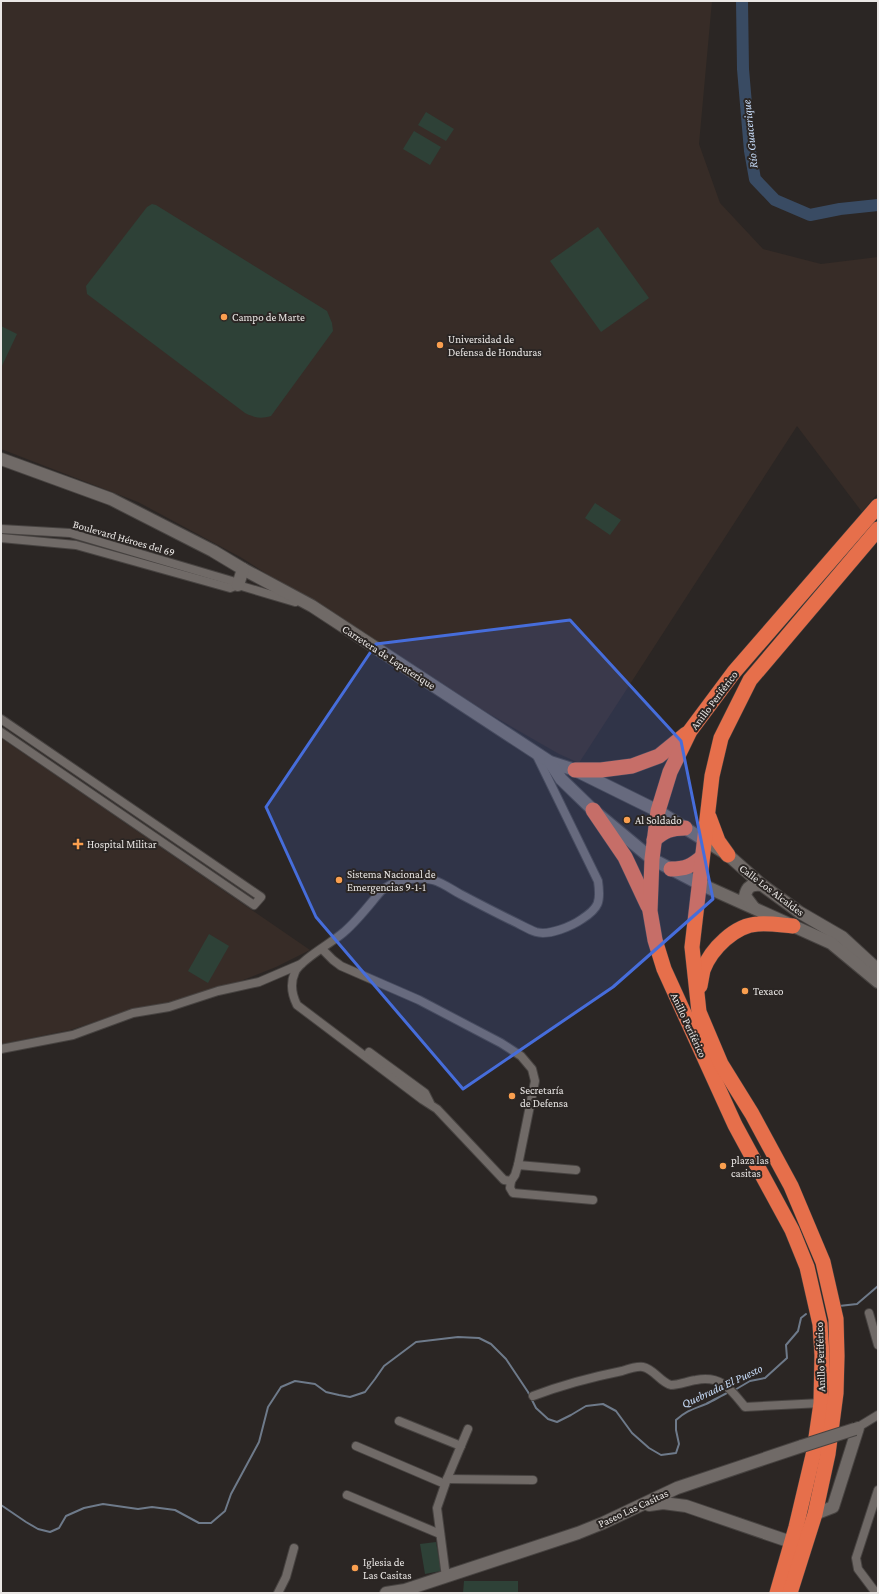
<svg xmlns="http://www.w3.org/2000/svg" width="879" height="1594" font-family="'Crimson Pro',serif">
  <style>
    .built { fill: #372c27 }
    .pitch { fill: #2e4137 }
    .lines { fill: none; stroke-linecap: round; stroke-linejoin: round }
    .stream { stroke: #6e7a8a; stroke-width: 2 }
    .river { stroke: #394b63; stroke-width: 12 }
    .street-casing { stroke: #474341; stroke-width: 10 }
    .secondary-casing { stroke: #474341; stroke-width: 14 }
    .highway-casing { stroke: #474341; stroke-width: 16 }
    .street { stroke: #706a67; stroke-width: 8 }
    .secondary { stroke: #706a67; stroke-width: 12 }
    .highway { stroke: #e66f4b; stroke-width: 15 }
    .secondary-bridge-casing { stroke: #474341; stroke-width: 14; stroke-linecap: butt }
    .secondary-bridge { stroke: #706a67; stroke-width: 12 }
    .marked { fill: #466ddb; fill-opacity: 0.2; stroke: #466ddb; stroke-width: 3; stroke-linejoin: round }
    .poi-dot { fill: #fa9f4f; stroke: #2b2624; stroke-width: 1.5 }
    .labels { text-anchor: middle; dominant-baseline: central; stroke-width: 4; stroke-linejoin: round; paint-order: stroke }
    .poi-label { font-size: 11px; fill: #eae7e5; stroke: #2b2624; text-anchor: start }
    .street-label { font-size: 11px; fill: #eae7e5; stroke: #2b2624 }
    .water-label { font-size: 12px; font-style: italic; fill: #c8ddfa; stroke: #2b2624 }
  </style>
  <rect width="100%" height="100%" fill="#2b2624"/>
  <g class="built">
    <path d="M1,1H712L699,144L720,203L763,249L821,264L878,257V493L862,512L797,426L579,763L559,754L446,689L242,558L138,502L1,449Z"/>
    <path d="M1,738L310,950L276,967L238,982L166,1004L131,1010L70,1030L1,1044Z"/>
  </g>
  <g class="pitch">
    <path d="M426,112L454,129L446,141L418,125Z"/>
    <path d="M414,131L441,147L430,165L403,149Z"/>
    <path d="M152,204L156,205L327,311L332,323L333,331L271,416C261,419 255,418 245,413L87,294L86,286L147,207Z"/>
    <path d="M598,227L649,298L601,332L550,261Z"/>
    <path d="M1,326L17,334L1,368Z"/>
    <path d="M595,503L621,520L610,535L585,518Z"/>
    <path d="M209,934L229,946L208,983L188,971Z"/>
    <path d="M436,1542L441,1571L425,1574L420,1544Z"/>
    <path d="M464,1581H518V1593H463Z"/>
  </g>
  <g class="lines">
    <g class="stream">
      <path d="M839,1306L857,1304L878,1286"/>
      <path d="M733,1391L750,1381L765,1378L787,1358L786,1345L798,1331L801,1318L806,1314"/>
      <path d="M1,1505L26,1522L38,1529L50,1532L59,1528L66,1516L84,1508L103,1504L138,1509L152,1507L175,1510L199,1523H211L225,1511L231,1494L259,1442L268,1407L281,1387L295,1381L315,1384L326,1392L339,1395L350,1397L365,1392L375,1379L384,1366L416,1342L458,1337L479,1338L491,1344L506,1359L528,1392L536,1408L548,1419L557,1422L571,1415L586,1406L603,1404L616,1411L632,1433L649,1448L661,1455L676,1453L679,1444L676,1430V1420C687,1410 694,1409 706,1404C714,1400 721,1396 729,1392"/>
    </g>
    <path class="river" d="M742,1L743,69L750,151L755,179L775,200L810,215L840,209L878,205"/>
    <defs>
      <g id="street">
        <path d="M1,529L70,533L232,581L238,585L295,602"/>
        <path d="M1,538L76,545L230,588L238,585"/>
        <path d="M1,719L261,897L254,905L1,732"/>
        <path d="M322,949L333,960L341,966L419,1000L501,1043L521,1056L532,1069L535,1081L518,1165L515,1175L511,1181L504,1180L437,1109L423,1100L297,1005C292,995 290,983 295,972C300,960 333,942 344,932C358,920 369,905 381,891C394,880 416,876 433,880C443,883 451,889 460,894C479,904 498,914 517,923C523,926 530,930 536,932C549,936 572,926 582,919C599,908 601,902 598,881L536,754"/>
        <path d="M1,1049L73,1035L133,1013L169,1007L218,991L259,982L301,964"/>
        <path d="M369,1052L425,1093L430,1103"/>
        <path d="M518,1165L576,1170"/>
        <path d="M511,1181L510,1188L513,1193L593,1200"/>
        <path d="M869,1313L878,1345"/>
        <path d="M533,1396C562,1385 592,1377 622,1371C628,1369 637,1366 643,1367C654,1369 660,1382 671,1385C679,1385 688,1381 696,1380C722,1375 731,1390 745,1407L821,1403"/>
        <path d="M399,1421L461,1446"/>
        <path d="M855,1429L878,1415"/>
        <path d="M356,1446L445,1484"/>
        <path d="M447,1479L533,1480"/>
        <path d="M347,1495L440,1534"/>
        <path d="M446,1577L437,1508L447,1479L468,1429"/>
        <path d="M278,1593L286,1577L294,1548"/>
        <path d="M876,1593L858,1569L856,1558L878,1490"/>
      </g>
      <g id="secondary">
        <path d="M1,459L111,499L213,551L243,569L312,606L550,762L575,770L658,811L728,855L762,885L799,912L842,937L878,970"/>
        <path d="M238,585L243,569"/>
        <path d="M550,762L561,779L593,810L652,859L698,883L831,943L878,982"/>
        <path d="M754,908L745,896C747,886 752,884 762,885"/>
        <path d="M649,1505L663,1503L686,1506L791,1542"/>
        <path d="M815,1514L833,1507L858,1428"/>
        <path d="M386,1593L405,1590L578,1533L603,1523L677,1488L802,1446"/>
      </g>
      <g id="highway">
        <path d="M575,770H601L632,766L659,756L686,734"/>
        <path d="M593,810L625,857L648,906"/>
        <path d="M709,817L718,841L728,855"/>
        <path d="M654,840C664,831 671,828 685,828"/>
        <path d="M671,869C685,869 692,866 702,857"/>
        <path d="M700,986C701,981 702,975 703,970C711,949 735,925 758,924C769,923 781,925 793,926"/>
        <path d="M777,1593L796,1527L814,1451L821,1403L822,1355L820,1324L807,1267L792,1230L735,1125L664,969L655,940L650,911L652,859L658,811L670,772L690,731L734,672L878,506"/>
        <path d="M790,1593L815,1514L828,1454L836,1393L837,1356L836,1319L823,1262L791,1186L752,1114L721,1064L699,1012L692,947L712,776L721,738L750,680L878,529"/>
      </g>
    </defs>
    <use href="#street" class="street-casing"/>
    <use href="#secondary" class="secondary-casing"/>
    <use href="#highway" class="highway-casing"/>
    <use href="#street" class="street"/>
    <use href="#secondary" class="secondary"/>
    <use href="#highway" class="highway"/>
    <defs>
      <path id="secondary-bridge" d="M802,1446L855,1429"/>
    </defs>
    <use href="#secondary-bridge" class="secondary-bridge-casing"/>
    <use href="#secondary-bridge" class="secondary-bridge"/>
  </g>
  <path class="marked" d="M570,620L681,741L713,899L613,987L463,1089L316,917L266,807L376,644Z"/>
  <g class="poi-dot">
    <circle cx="224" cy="317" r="4"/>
    <circle cx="440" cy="345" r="4"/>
    <circle cx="627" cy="820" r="4"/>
    <path d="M76 838h4v4h4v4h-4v4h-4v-4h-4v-4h4z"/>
    <circle cx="339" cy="880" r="4"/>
    <circle cx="745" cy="991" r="4"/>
    <circle cx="512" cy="1096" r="4"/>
    <circle cx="723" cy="1166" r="4"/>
    <circle cx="355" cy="1568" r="4"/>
  </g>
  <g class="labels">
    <g class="poi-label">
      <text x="232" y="317">Campo de Marte</text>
      <text x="448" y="339">Universidad de<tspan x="448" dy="13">Defensa de Honduras</tspan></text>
      <text x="635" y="820">Al Soldado</text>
      <text x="87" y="844">Hospital Militar</text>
      <text x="347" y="874">Sistema Nacional de<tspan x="347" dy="13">Emergencias 9-1-1</tspan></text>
      <text x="753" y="991">Texaco</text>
      <text x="520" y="1090">Secretaría<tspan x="520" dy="13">de Defensa</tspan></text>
      <text x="731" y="1160">plaza las<tspan x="731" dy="13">casitas</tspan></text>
      <text x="363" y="1562">Iglesia de<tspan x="363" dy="13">Las Casitas</tspan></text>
    </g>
    <g class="street-label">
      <text transform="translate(124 538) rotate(16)">Boulevard Héroes del 69</text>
      <text transform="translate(389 657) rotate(33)">Carretera de Lepaterique</text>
      <text transform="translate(714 700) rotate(-53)">Anillo Periférico</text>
      <text transform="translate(772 890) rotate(37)">Calle Los Alcaldes</text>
      <text transform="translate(689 1025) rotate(65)">Anillo Periférico</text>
      <text transform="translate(820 1357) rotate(-92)">Anillo Periférico</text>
      <text transform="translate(633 1508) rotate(-25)">Paseo Las Casitas</text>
    </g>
    <g class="water-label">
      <text transform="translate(750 134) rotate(-96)">Río Guacerique</text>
      <text transform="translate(722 1386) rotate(-25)">Quebrada El Puesto</text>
    </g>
  </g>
  <rect width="879" height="1594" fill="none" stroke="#eae7e5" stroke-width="4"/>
</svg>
